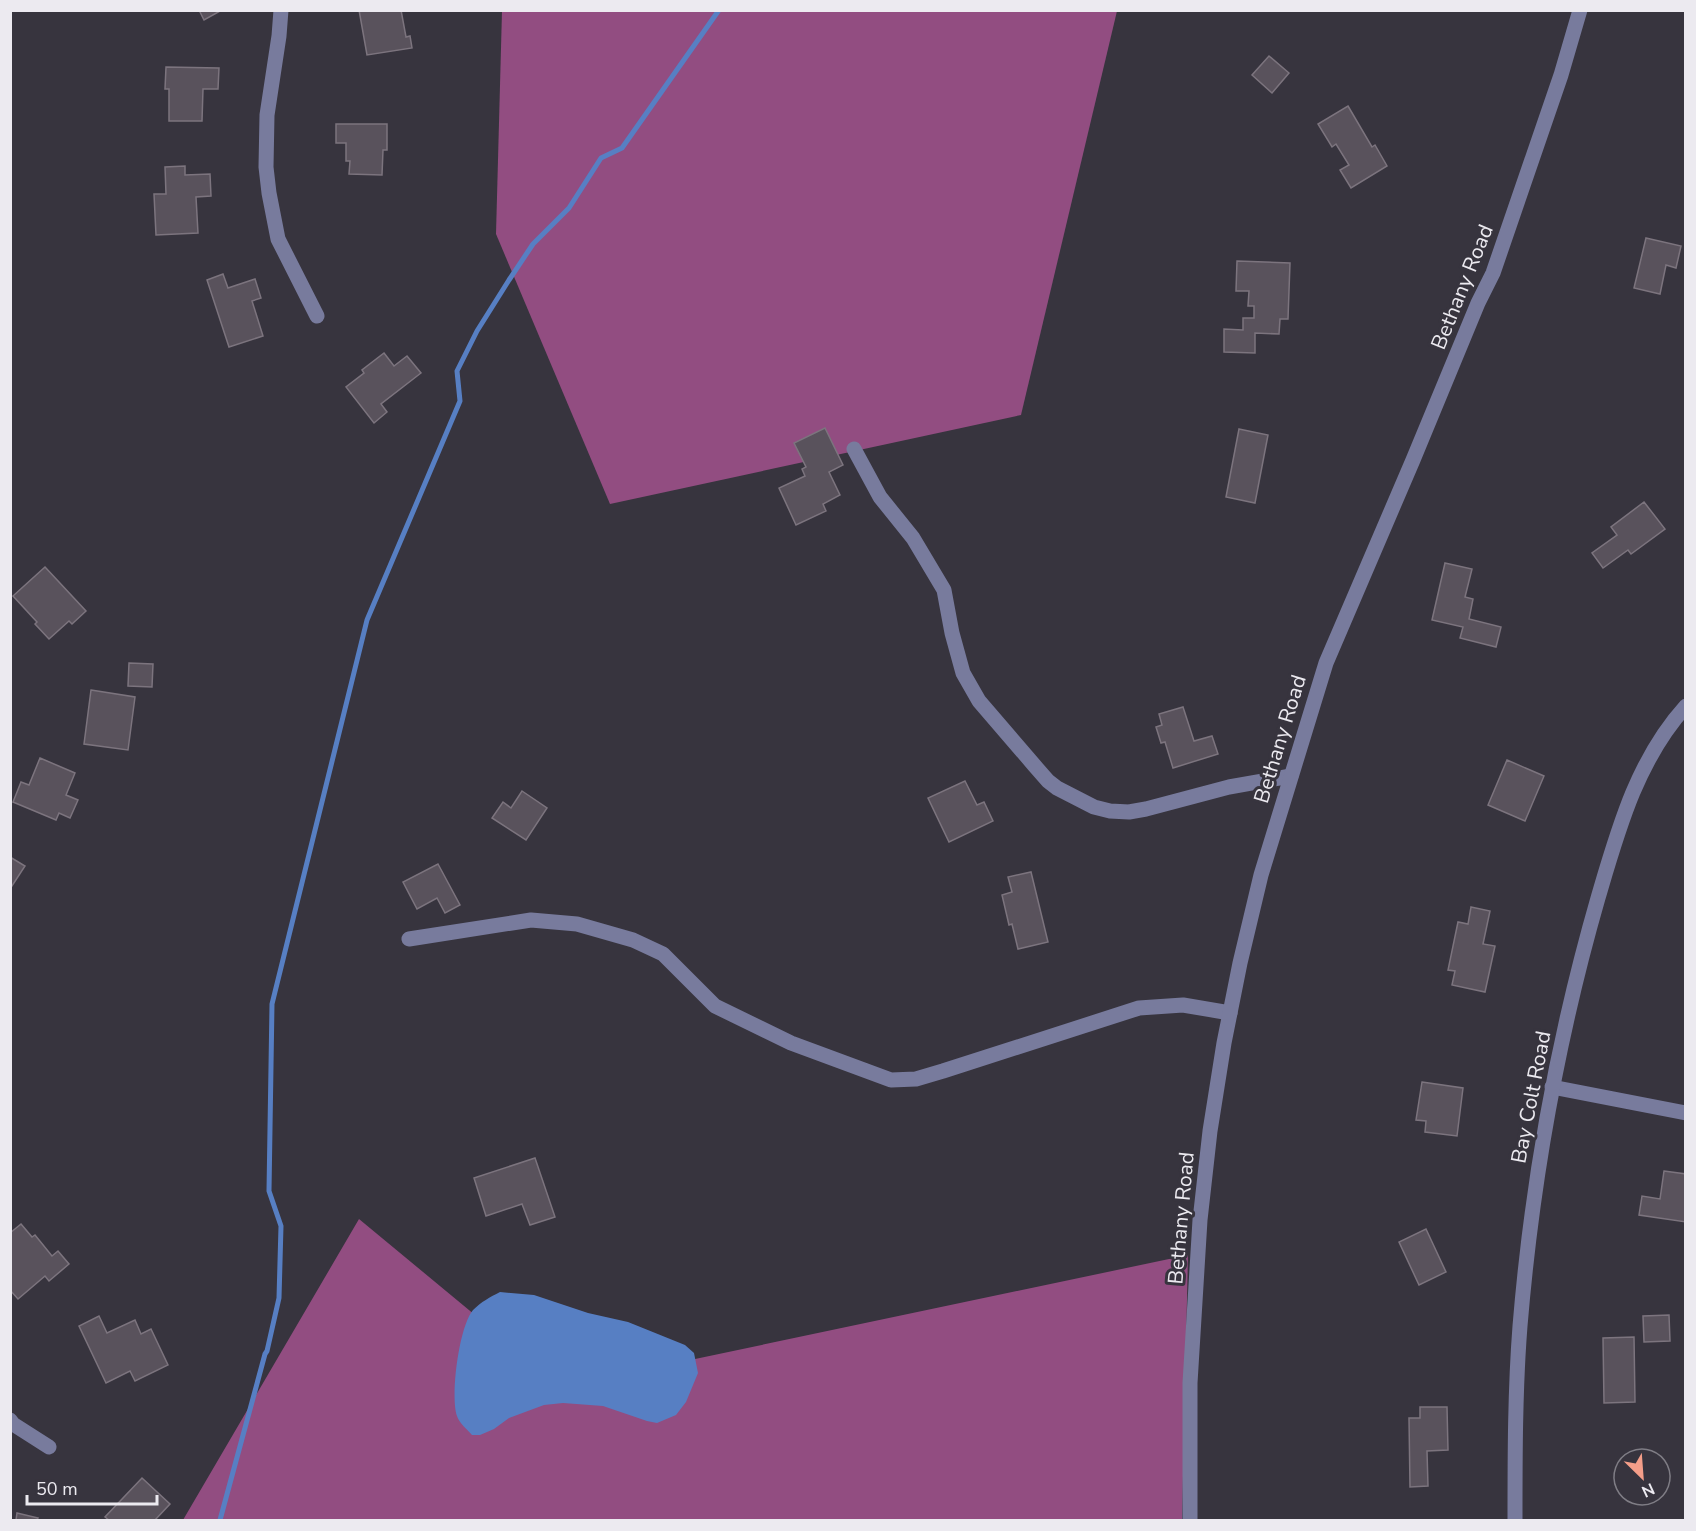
<svg xmlns="http://www.w3.org/2000/svg" width="1696" height="1531" font-family="'Nunito Sans',sans-serif">
  <style>
    .forest { fill: #924d81 }
    .water { fill: #577fc3 }
    .lines { fill: none; stroke-linecap: round; stroke-linejoin: round }
    .stream { stroke: #577fc3; stroke-width: 5 }
    .building { fill: #59525c; stroke: #7c747e; stroke-width: 1.5 }
    .minor { stroke: #787b9d; stroke-width: 15 }
    .labels { text-anchor: middle; dominant-baseline: central; stroke-width: 6; stroke-linejoin: round; paint-order: stroke }
    .street-label { font-size: 21px; fill: #eceaf0; stroke: #37343e }
  </style>
  <rect width="100%" height="100%" fill="#37343e"/>
  <g class="forest">
    <path d="M502,11H1117L1021,415L610,504L496,234Z"/>
    <path d="M359,1219L562,1387L1188,1255L1182,1520H183Z"/>
  </g>
  <path class="water" d="M500,1292L534,1295L588,1313L628,1322L685,1345L694,1353L698,1373L686,1402L676,1415L657,1423L647,1421L603,1406L563,1403L544,1405L509,1418L494,1429L480,1435H472C467,1429 459,1423 457,1416C450,1397 459,1326 473,1310C481,1302 490,1297 500,1292Z"/>
  <g class="lines">
    <path class="stream" d="M220,1520L265,1354L267,1351L279,1298L281,1226L269,1191L272,1004L367,620L460,401L457,371L477,331L509,280L533,244L569,208L601,158L622,148L719,10"/>
  </g>
  <g class="building">
    <path d="M199,10H222L204,20Z"/>
    <path d="M359,10H401L406,37L410,36L412,48L367,55Z"/>
    <path d="M1269,56L1289,73L1272,93L1252,75Z"/>
    <path d="M166,67L219,68L218,89H203L202,121H169V89H165Z"/>
    <path d="M1348,106L1372,147L1375,145L1387,166L1351,188L1340,170L1349,165L1336,144L1332,147L1318,124Z"/>
    <path d="M336,124H387V150H383L382,175L349,174L350,161H346V143H336Z"/>
    <path d="M185,166V175L210,174L211,196L196,197L198,233L156,235L154,194H166L165,167Z"/>
    <path d="M1646,238L1681,246L1676,268L1666,265L1660,294L1634,288Z"/>
    <path d="M1237,261L1290,263L1288,319H1280L1279,334L1255,333V353L1224,352V329L1243,330V318H1254V306H1248L1249,291H1236Z"/>
    <path d="M223,274L228,288L255,279L261,298L252,301L263,336L229,347L207,280Z"/>
    <path d="M384,353L394,366L407,356L421,373L381,404L387,412L374,423L346,387L364,373L362,370Z"/>
    <path d="M825,428L843,465L829,472L840,495L823,504L826,511L796,525L779,488L805,476L802,469L806,467L794,443Z"/>
    <path d="M1239,429L1268,435L1255,503L1226,497Z"/>
    <path d="M1644,502L1665,529L1631,554L1628,550L1603,568L1592,553L1617,535L1611,527Z"/>
    <path d="M1445,563L1472,569L1465,597L1473,599L1469,619L1501,627L1496,647L1460,638L1463,627L1432,620Z"/>
    <path d="M45,567L86,611L72,624L69,621L49,639L35,624L37,622L13,596Z"/>
    <path d="M129,663L153,664L152,687L128,686Z"/>
    <path d="M91,690L135,697L128,750L84,744Z"/>
    <path d="M1183,707L1194,741L1212,736L1218,754L1173,768L1165,742L1161,743L1156,727L1162,725L1159,714Z"/>
    <path d="M40,758L75,773L66,795L78,800L70,818L59,813L56,820L13,802L21,782L29,785Z"/>
    <path d="M1507,760L1544,776L1525,821L1488,805Z"/>
    <path d="M965,781L977,805L984,802L993,821L949,842L928,798Z"/>
    <path d="M522,791L547,808L526,840L492,818L503,802L511,808Z"/>
    <path d="M10,857L25,866L10,889Z"/>
    <path d="M438,864L460,905L445,913L437,898L417,909L403,882Z"/>
    <path d="M1031,872L1048,942L1018,949L1012,924L1009,925L1002,895L1012,892L1008,877Z"/>
    <path d="M1471,907L1490,911L1483,944L1495,946L1485,992L1452,985L1455,971L1448,970L1458,922L1468,924Z"/>
    <path d="M1422,1082L1463,1088L1457,1136L1425,1132L1426,1121L1416,1120Z"/>
    <path d="M535,1158L555,1217L530,1225L522,1204L486,1216L474,1178Z"/>
    <path d="M1664,1171L1686,1174V1222L1639,1215L1642,1196L1660,1199Z"/>
    <path d="M21,1224L32,1237L35,1235L52,1256L58,1251L69,1264L49,1281L45,1276L18,1299L10,1290V1233Z"/>
    <path d="M1426,1229L1446,1272L1419,1285L1399,1242Z"/>
    <path d="M1669,1315L1670,1341L1644,1342L1643,1316Z"/>
    <path d="M99,1316L107,1333L135,1320L141,1334L151,1329L168,1365L135,1381L130,1371L106,1383L79,1326Z"/>
    <path d="M1634,1337L1635,1402L1604,1403L1603,1338Z"/>
    <path d="M1420,1407H1447L1448,1450L1427,1451L1428,1486L1410,1487L1409,1418H1420Z"/>
    <path d="M142,1478L170,1504L155,1520H109L105,1517Z"/>
    <path d="M17,1513L38,1518L37,1520H16Z"/>
  </g>
  <g class="lines">
    <g class="minor">
      <path d="M281,10L279,36L267,115L266,167L269,193L278,239L317,316"/>
      <path d="M854,449L880,497L913,538L944,590L952,633L963,673L979,701L1034,765L1048,781L1057,788L1094,807L1110,811L1129,812L1146,809L1229,787L1291,776"/>
      <path d="M409,939L531,920L577,924L633,940L663,954L715,1006L791,1043L891,1080L916,1079L943,1071L1139,1008L1183,1005L1230,1013"/>
      <path d="M1552,1087L1686,1113"/>
      <path d="M10,1420L13,1424L49,1447"/>
      <path d="M1190,1520V1383L1200,1220L1210,1131L1224,1043L1240,963L1261,875L1326,663L1413,460L1478,303L1493,273L1561,75L1580,10"/>
      <path d="M1515,1520C1515,1456 1515,1390 1520,1326C1532,1181 1558,1037 1598,898C1618,830 1637,760 1686,706"/>
    </g>
  </g>
  <g class="labels">
    <g class="street-label">
      <text transform="translate(1462 287) rotate(-68)">Bethany Road</text>
      <text transform="translate(1280 739) rotate(-73)">Bethany Road</text>
      <text transform="translate(1531 1097) rotate(-79)">Bay Colt Road</text>
      <text transform="translate(1181 1218) rotate(-85)">Bethany Road</text>
    </g>
  </g>
  <rect width="1696" height="1531" fill="none" stroke="#eceaf0" stroke-width="24"/>
  <g transform="translate(1642 1477) rotate(155)"><circle r="28" fill="#37343e" stroke="#7f7d85" stroke-width="1.5"/>
  <path d="M0-4.5L10 22L0 15L-10 22Z" fill="#f49e89"/>
  <text y="-9" font-size="16" font-weight="bold" text-anchor="middle" fill="#eceaf0">N</text>
  </g>
  <path d="M27 1495v9h130v-9" fill="none" stroke="#eceaf0" stroke-width="3"/>
  <text x="36" y="1495" font-size="18" fill="#eceaf0" stroke="#37343e" stroke-width="4.5" paint-order="stroke">50 m</text>
</svg>
